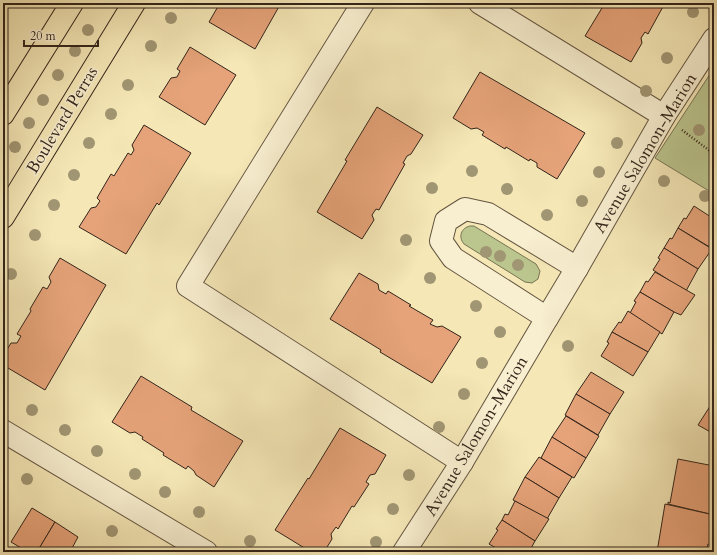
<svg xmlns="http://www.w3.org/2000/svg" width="717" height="555" font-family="Cardo,serif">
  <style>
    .green { fill: #bbc58e; stroke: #777454 }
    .building { fill: #e6a379; stroke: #33241a }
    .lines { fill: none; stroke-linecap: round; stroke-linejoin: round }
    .minor-casing { stroke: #645541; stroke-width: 24 }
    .major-casing { stroke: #33241a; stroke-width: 24 }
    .path { stroke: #33241a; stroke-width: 2.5; stroke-dasharray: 1 2; stroke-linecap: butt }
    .minor { stroke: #f8efd0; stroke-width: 22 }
    .major { stroke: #f5e7b6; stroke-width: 22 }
    .tree { fill: #a19673 }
    .labels { text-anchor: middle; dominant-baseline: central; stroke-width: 3; stroke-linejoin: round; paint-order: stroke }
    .street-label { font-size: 17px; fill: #33241a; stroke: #f8efd0 }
  </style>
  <rect width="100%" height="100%" fill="#f5e7b6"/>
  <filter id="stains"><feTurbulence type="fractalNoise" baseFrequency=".005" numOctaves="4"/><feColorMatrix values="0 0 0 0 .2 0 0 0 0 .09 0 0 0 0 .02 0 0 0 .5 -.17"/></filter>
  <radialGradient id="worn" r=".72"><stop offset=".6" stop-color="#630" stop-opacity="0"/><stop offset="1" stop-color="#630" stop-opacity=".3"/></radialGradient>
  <g class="green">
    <path d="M714,68V194L655,158Z"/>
    <path d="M470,226H474L536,264L540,271L538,279L532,283L525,282L464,244C458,237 461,228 470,226Z"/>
  </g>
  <g class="building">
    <path d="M220,3H281L255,49L209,22Z"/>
    <path d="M605,3H665L648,34L645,32L641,38L642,43L631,62L585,36Z"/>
    <path d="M190,47L236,75L205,125L159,97L171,78L177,77L180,71L177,69Z"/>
    <path d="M480,72L585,133L557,179L537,167V163L530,159L529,161L506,147L505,149L482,135L484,132L477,128L471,129L453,118Z"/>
    <path d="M377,107L423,135L411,154L407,156L403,163L405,164L379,210L376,209L372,215L374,220L362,239L317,212L347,161L345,160Z"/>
    <path d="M144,125L191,153L159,205L157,203L126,254L79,227L91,208L96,207L100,201L97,198L111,174L114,176L128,153L131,155L134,150L132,145Z"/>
    <path d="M694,206L714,219V247L713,249L678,228L684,218L686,219Z"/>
    <path d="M678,228L712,249L698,269L664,248L670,238L672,239Z"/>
    <path d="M664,248L698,269L686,291L653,270L660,259L658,258Z"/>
    <path d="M60,258L106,285L45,390L3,365V356L11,343H17L21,336L17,334L31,311L30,309L43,287L47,289L51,282L49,277Z"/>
    <path d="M655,272L695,295L681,315L674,312L640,292L646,281L648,282Z"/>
    <path d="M359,273L378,284L379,290L386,294L388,291L411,305L409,306L433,320L430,324L437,327L442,326L461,337L432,383L380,352L381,350L330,319Z"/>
    <path d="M640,292L674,312L662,334L630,313L636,302L634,301Z"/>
    <path d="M628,311L660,332L648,352L612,332L619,322L621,323Z"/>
    <path d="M612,332L648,352L633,376L601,356L609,343L607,342Z"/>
    <path d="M591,372L624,392L610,414L576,394Z"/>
    <path d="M141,376L192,407L191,410L243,441L214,487L196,475L194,471L188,466L186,469L163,455L164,453L142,439L143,437L135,432L130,433L112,422Z"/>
    <path d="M576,394L610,414L598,435L565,415Z"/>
    <path d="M714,400V434L698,425Z"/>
    <path d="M566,416L599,436L586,458L552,437Z"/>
    <path d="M340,428L386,455L375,474L370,475L366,482L369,484L354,507L352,506L338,529L336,527L331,534L332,539L324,552H311L275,530L308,478L309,479Z"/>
    <path d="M552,437L586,458L574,478L541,458Z"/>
    <path d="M539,457L572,477L559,498L525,477Z"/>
    <path d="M678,459L714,466V515L668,504V502L670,503Z"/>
    <path d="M525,477L559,498L547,519L513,500Z"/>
    <path d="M515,501L549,519L535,541L502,520L505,514L508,515Z"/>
    <path d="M665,504L714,515V546L708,544L706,552H657Z"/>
    <path d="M32,508L55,522L37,552H28L11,542Z"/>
    <path d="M502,520L535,541L529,552H503L489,544L498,530L496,529Z"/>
    <path d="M55,522L78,537L70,552H37Z"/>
  </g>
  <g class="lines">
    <defs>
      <g id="minor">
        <path d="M363,3L188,286L462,462"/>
        <path d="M480,3L664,116"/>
        <path d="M547,318L577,268"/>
        <path d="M3,431L206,552"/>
        <path d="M404,552L462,462L547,318L453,258L441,241L446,221L465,209L488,214L577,268L664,116L714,39"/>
      </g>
      <g id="major">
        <path d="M3,114L72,3"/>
        <path d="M3,217L134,3"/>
      </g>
    </defs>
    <use href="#minor" class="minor-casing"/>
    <use href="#major" class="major-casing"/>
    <path class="path" d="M682,130L714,154"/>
    <use href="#minor" class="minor"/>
    <use href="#major" class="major"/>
  </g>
  <g class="tree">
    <circle cx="693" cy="12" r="6"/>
    <circle cx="171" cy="18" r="6"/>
    <circle cx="88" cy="30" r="6"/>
    <circle cx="151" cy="46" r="6"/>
    <circle cx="75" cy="51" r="6"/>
    <circle cx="667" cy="58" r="6"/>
    <circle cx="58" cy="75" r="6"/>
    <circle cx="128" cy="85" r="6"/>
    <circle cx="646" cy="91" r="6"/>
    <circle cx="43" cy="100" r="6"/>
    <circle cx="111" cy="114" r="6"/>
    <circle cx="29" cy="123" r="6"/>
    <circle cx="699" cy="130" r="6"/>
    <circle cx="89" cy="143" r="6"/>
    <circle cx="617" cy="143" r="6"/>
    <circle cx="15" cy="147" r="6"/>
    <circle cx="472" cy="171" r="6"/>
    <circle cx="599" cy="172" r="6"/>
    <circle cx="74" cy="175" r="6"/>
    <circle cx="664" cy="181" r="6"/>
    <circle cx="432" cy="188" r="6"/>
    <circle cx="507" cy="189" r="6"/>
    <circle cx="705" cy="196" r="6"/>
    <circle cx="582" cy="201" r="6"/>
    <circle cx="54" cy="205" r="6"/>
    <circle cx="547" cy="215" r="6"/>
    <circle cx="35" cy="235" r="6"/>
    <circle cx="406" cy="240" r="6"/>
    <circle cx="486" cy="252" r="6"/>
    <circle cx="500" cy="256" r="6"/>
    <circle cx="518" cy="265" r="6"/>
    <circle cx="11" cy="274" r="6"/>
    <circle cx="430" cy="278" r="6"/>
    <circle cx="476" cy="306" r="6"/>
    <circle cx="500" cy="332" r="6"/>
    <circle cx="568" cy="346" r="6"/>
    <circle cx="482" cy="363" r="6"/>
    <circle cx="464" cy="394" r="6"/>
    <circle cx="32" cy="410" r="6"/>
    <circle cx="439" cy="427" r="6"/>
    <circle cx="65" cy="430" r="6"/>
    <circle cx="97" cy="451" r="6"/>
    <circle cx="135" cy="474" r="6"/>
    <circle cx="409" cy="475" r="6"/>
    <circle cx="27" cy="479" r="6"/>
    <circle cx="165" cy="492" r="6"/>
    <circle cx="393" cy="509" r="6"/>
    <circle cx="199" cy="512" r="6"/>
    <circle cx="112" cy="531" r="6"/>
    <circle cx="250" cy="541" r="6"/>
    <circle cx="376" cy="542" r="6"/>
  </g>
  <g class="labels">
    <g class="street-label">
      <text transform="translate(62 120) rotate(-59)">Boulevard Perras</text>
      <text transform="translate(645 153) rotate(-59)">Avenue Salomon-Marion</text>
      <text transform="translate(476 436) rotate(-59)">Avenue Salomon-Marion</text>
    </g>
  </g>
  <rect width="717" height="555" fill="none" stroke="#f5e7b6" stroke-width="16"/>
  <rect x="4" y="4" width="709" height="547" fill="none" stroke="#33241a" stroke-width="2"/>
  <rect x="8" y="8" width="701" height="539" fill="none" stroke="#33241a"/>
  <path d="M24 40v6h74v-6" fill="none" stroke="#33241a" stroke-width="2"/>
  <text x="30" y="40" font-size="12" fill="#33241a" stroke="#f8efd0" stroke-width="3" paint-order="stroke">20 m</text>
  <rect width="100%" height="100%" filter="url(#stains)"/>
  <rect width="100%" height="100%" fill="url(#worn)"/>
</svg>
